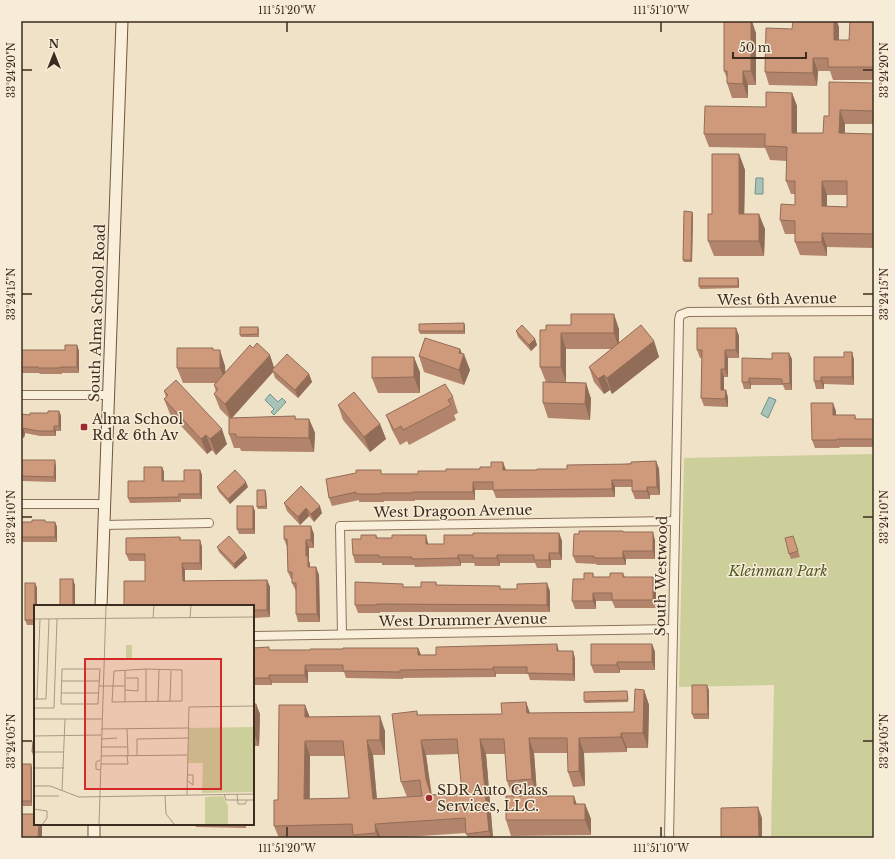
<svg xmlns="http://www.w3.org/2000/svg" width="895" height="859" font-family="'Libre Baskerville',serif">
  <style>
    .green { fill: #cccf9a }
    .water { fill: #a8c4ba; stroke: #6e9388 }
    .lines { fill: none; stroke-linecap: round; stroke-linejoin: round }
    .street-casing { stroke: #8d735b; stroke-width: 10 }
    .secondary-casing { stroke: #6f543e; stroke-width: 13 }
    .street { stroke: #faefdb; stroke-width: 8 }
    .secondary { stroke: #faefdb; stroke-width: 11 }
    .wall { fill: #b2846b; fill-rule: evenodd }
    .shaded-wall { fill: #916c57 }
    .building { fill: #cf9a7c; stroke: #916c57; fill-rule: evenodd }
    .ticks { fill: none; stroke: #3c2c1f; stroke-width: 1.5 }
    .poi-dot { fill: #9e2930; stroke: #f7ecd7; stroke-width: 1.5 }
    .labels { text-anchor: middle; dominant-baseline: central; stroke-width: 3; stroke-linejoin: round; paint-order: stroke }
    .street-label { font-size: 14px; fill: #3c2c1f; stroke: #f7ecd7 }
    .poi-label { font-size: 14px; fill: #3c2c1f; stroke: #f7ecd7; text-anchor: start }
    .park-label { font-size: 14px; font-style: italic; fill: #4f5925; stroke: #f7ecd7 }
    .inset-road { fill: none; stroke: #a89984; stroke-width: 1 }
    .view { fill: #d62828; fill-opacity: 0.15; stroke: #d62828; stroke-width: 2 }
    .inset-edge { fill: none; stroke: #3c2c1f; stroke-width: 2 }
    .neatline { fill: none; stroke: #3c2c1f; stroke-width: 1.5 }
    .ticks-label { font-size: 10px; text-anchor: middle; fill: #3c2c1f }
  </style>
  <rect width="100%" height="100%" fill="#f0e2c7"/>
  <path class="green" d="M874,454V838H771L774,685L679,687L684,458Z"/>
  <g class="water">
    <path d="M756,178H763V194H755Z"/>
    <path d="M270,394L278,402L282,398L286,402L274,415L271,412L274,409L265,400Z"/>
    <path d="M769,397L776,400L768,418L761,414Z"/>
  </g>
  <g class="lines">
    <defs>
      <g id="street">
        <path d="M21,395H109"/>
        <path d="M21,504H104"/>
        <path d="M103,525L209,523"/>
        <path d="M342,634L340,526L675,521"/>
        <path d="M253,636L673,629"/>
        <path d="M669,838L679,320L680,315L688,312L874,311"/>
      </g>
      <g id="secondary">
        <path d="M101,606L122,21"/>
        <path d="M94,838V824"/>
      </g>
    </defs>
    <use href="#street" class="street-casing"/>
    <use href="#secondary" class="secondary-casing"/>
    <use href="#street" class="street"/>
    <use href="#secondary" class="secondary"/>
  </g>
  <g class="wall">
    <rect x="501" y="21" width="18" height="1"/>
    <path d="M874,21V80H833L830,71H818L817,86L769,85L765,72L792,29L839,27V40H849Z"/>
    <path d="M756,33V85H748V98H732L727,83V78L724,71Z"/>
    <path d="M874,83V124H845V133L874,134V248L827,247V256L800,255L795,242V234H785L780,220L795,205V194H791L786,181L787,161L770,160L765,148L709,147L704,134L766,107L792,93L797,106V133H823L829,116ZM827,195H847V207L827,206Z"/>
    <path d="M739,154L745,170L744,214L765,229L764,256H714L708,241L712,214Z"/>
    <path d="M692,212L693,214L692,262H684L683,260Z"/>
    <path d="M739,280V288L700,289L699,286Z"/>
    <path d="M465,326V334H420L419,331Z"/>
    <path d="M258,327L259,329V337H241L240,335Z"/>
    <path d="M736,328L739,336V358H728V377H724V390H726L728,398V407L704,406L701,398L702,358H700L697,350Z"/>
    <path d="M619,329V342L654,341L659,357L612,394L610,390L604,394L594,382L589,367L611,349H566V382L586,383L591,399L590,420L548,418L543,403L546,382L540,367V330Z"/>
    <path d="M516,331L535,339L537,345L531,351L518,337Z"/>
    <path d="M77,345L79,351V373H62V374H40L39,373H21V350H65Z"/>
    <path d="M460,349L470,370L464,385L424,372L419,356Z"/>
    <path d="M214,350L225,366V372L274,368L309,374L312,382L298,398L275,378L273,372L232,418L295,416L296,419H309L315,433L314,452L241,451L240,448H234L229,434V418L220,409L214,394L216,392L214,385L215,383H183L177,368Z"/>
    <path d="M852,352L854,360V385L824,384V389H816L814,381L844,357Z"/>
    <path d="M772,359H792V390H785L783,385H751V389H744L742,382Z"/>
    <path d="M420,372V393H378L372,378Z"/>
    <path d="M164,391L227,444L216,455L212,450L207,454L170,414L164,399L166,397Z"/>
    <path d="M453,397L458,413L454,415L456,420L409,445L407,441L400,445L392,430L386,415Z"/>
    <path d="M338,405L380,424L386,439L370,452L343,420Z"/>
    <path d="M59,411L61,416V431H56V436H40L25,433L24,438L21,437V414L30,415L48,413Z"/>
    <path d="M836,411V415H855L856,419H874V447H839L840,448H815L812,440Z"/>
    <path d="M21,460L56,466V482L21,481Z"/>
    <path d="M656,461L659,469L660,495H650V499H635L632,491V487H615V497L496,498L493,490H475V500H415V501H384V502H359V500L332,506L329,498L383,474H418L506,470H537L567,469Z"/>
    <path d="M162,467L164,472V481H184L200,470L202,475V499H181V502L130,503L128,498L144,481Z"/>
    <path d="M301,486L322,513L314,522L309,516L300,525L287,511L284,503Z"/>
    <path d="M217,487H248L230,504L219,492Z"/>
    <path d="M265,490L266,492L267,509H258L257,507Z"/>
    <path d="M255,511V534H239L237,529Z"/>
    <path d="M21,522H55L57,527V542H21Z"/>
    <path d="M624,532L655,540V559H626V565H597L596,564L576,563L573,556Z"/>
    <path d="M559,533L562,541V560H551V568H537L535,563H500V566H475L474,563H461V566L415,567L414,565H382V563H355L353,555L361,539L376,535L378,538L428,543V544H444L473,535Z"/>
    <path d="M314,534V548H309V561L310,564V567H316L319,575L320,622H298L296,614V591L292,583V579H291L288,572L287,547L284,539Z"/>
    <path d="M793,536L800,557L791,559L789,554Z"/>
    <path d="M180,537L181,540H200L202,547V570H185V581L267,580L270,587V617L253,618V606L145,581V561H129L126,554Z"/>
    <path d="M217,547L245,553L247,558L235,569L219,552Z"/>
    <path d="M593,573L594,577H610L623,573L625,577H653L656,585V608H615L612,601H596V609H575L572,601L584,579Z"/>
    <path d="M436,582L437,585L501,589L550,591V612H380V613H358L355,605L404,587H421Z"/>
    <path d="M35,583L37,588V606H35V625H27L25,620Z"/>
    <path d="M652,644L655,652V670H620V673H594L591,665Z"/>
    <path d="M253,648L270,650H310L418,648L421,655L573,651L575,659V681L530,680L528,674H496V677L403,678V679L346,678L344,672H308V683H272V685H253Z"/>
    <path d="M644,690L649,705L648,748H627V752L584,753L585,786L573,787L568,772V753H534L537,794L512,796L507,781L505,754H486L493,838H468L466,833L390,838H279L274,826L278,800L305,705L309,717L385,731V755H373L377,799L407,797L401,782L417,711L418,715L502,714L526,702L530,713L634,712ZM459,754L462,793L432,795L426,755ZM310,756H345L349,798L310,799Z"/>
    <path d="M709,690V719H694L692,714Z"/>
    <path d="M628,694V702L585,703L584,701Z"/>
    <path d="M253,704H256L260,714L259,746H253Z"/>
    <path d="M35,742V759H34L32,752Z"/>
    <path d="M21,764H31L32,769V806H23L21,802Z"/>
    <path d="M585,804L591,819V835L511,836L506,820Z"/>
    <path d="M194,824H246V828L196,827Z"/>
  </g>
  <g class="shaded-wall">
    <path d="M751,21H752L756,33V85L751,71Z"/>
    <path d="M834,21H837L839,27V53L834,40Z"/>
    <path d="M813,58L818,71L817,86L813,73Z"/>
    <path d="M743,71L748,85V98L743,84Z"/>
    <path d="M792,93L797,106V146L792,133Z"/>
    <path d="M840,110L845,124L844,147L839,133Z"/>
    <path d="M739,154L745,170L744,229L739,214Z"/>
    <path d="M822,181L827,195V220L822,206Z"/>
    <path d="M692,212L693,214L692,262L691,260Z"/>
    <path d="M759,214L765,229L764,256L759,241Z"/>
    <path d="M822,233L827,247V256L822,242Z"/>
    <path d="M738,278L739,280V288L738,286Z"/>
    <path d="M614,314L619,329V349L614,333Z"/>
    <path d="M464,323L465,326V334L464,331Z"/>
    <path d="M736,328L739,336V358L736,350Z"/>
    <path d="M561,333L566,349V382L561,367Z"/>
    <path d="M535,339L537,345L531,351L529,345Z"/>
    <path d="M654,341L659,357L612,394L607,378Z"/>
    <path d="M77,345L79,351V373L77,367Z"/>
    <path d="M460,349L463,358L464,354L470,370L464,385L459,370V353Z"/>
    <path d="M220,350L225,366L226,383L220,368Z"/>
    <path d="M725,350L728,358V377L725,369Z"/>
    <path d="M852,352L854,360V385L852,377Z"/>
    <path d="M789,353L792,359V390L790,383Z"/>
    <path d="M270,355L275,370H272L273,372L231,419L225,404Z"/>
    <path d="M414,357L420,372V393L414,377Z"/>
    <path d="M721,369L724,377V398L721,390Z"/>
    <path d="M309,374L312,382L298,398L295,390Z"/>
    <path d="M604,375L610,390L604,394L598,379Z"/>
    <path d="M821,377L824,384V389L821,381Z"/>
    <path d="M749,378L751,385V389L749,382Z"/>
    <path d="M586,383L591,399L590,420L585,404Z"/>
    <path d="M726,390L728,398V407L725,399Z"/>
    <path d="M833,403L836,411V422L833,415Z"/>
    <path d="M59,411L61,416V431L59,426Z"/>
    <path d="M309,419L315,433L314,452L309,438Z"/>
    <path d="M380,424L386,439L370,452L364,437Z"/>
    <path d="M54,426L56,431V436L54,431Z"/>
    <path d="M23,428L25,433L24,438L22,432Z"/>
    <path d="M222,429L227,444L216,455L210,439Z"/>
    <path d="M206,435L212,450L207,454L201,439Z"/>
    <path d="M55,460L56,466V482L54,477Z"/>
    <path d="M656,461L659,469L660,495L657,487Z"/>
    <path d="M503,462L506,470V478L503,470Z"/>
    <path d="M162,467L164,472V486L162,481Z"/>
    <path d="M200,470L202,475V499L200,494Z"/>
    <path d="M612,480L615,487V497L612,489Z"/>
    <path d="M246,482L248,487L230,504L228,499Z"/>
    <path d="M473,482L475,490V500L473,492Z"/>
    <path d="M647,487L650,495V499L647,491Z"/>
    <path d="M265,490L266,492L267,509L266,506Z"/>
    <path d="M253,506L255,511V534L253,529Z"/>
    <path d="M320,506L322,513L314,522L311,514Z"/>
    <path d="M306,508L309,516L300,525L298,517Z"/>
    <path d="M55,522L57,527V542L55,537Z"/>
    <path d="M311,526L314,534V548L311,540Z"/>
    <path d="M653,532L655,540V559L653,551Z"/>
    <path d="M559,533L562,541V560L559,553Z"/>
    <path d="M426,535L428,543V552L426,544Z"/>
    <path d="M200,540L202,547V570L200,563Z"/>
    <path d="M306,540L309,548V561L310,564V575L308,567L306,556Z"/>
    <path d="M623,551L626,559V565L623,558Z"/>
    <path d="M245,553L247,558L235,569L234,564Z"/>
    <path d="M549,553L551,560V568L549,560Z"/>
    <path d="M458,555L461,563V566L458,558Z"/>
    <path d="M497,555L500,563V566L497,558Z"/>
    <path d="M182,563L185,570V588L183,581Z"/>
    <path d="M316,567L319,575L320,622L317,614Z"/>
    <path d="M653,577L656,585V608L653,600Z"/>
    <path d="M73,579L75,585V606H73Z"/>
    <path d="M267,580L270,587V617L267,610Z"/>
    <path d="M35,583L37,588V606H35V620Z"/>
    <path d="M547,583L550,591V612L547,605Z"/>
    <path d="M593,593L596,601V609L593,601Z"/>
    <path d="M557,644L559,652L557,651Z"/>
    <path d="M652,644L655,652V670L652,662Z"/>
    <path d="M418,648L421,655H418Z"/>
    <path d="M573,651L575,659V681L573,674Z"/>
    <path d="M617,662L620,670V673L617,665Z"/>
    <path d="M305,665L308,672V683L305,675Z"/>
    <path d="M493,667L496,674V677L493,669Z"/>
    <path d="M269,675L272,683V685L269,678Z"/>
    <path d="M707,685L709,690V719L708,714Z"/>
    <path d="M644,690L649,705L648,748L643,733Z"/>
    <path d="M526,702L531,717L527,713Z"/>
    <path d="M256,704L260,714L259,746L255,736Z"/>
    <path d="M305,705L311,720L305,717Z"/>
    <path d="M380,716L385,731V755L380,740Z"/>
    <path d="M621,733L627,748V752L621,737Z"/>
    <path d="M529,738L534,753L537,794L532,779Z"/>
    <path d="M579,738L584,753L585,786L579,771Z"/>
    <path d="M480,739L486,754L493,838H491L489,831Z"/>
    <path d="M367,740L373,755L378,814L373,799Z"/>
    <path d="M421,740L426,755L431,794L436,810L431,795L426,779Z"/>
    <path d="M305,741L310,756L309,814L304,799Z"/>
    <path d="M31,764L32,769V806L31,801Z"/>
    <path d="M574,796L579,811L574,804Z"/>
    <path d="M585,804L591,819V835L585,820Z"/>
    <path d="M758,807L762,818V838H759Z"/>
    <path d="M39,824H42V838H38Z"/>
    <path d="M375,824L381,838H378L376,833Z"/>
  </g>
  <g class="building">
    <path d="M724,21H751V71H743V84L727,83V71H724Z"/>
    <path d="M793,21H834V40H849L850,21H874V67H828V58H813V73L765,72L766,28L792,29Z"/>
    <path d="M829,82L874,83V111L840,110L839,133L874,134V234L822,233V242H795V221L780,220L781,204L795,205V181H786L787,147L765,146V134H704L705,106L766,107V92L792,93V133H823L824,116H829ZM822,181H847V207L822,206Z"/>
    <path d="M712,154H739V214H759V241H708V214H712Z"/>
    <path d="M684,211L692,212L691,260H683Z"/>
    <rect x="699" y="278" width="39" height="8"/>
    <path d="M571,314H614V333H561V367H540V330H546V325H571Z"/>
    <path d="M464,323V331H419V324Z"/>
    <path d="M522,325L535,339L529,345L516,331Z"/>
    <path d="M641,325L654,341L607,378L604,375L598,379L589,367Z"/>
    <path d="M240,327H258V334L240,335Z"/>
    <path d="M697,328H736V350H725V369H721V390H726L725,399L701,398L702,350H697Z"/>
    <path d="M425,338L460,349L459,353L464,354L459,370L419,356Z"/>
    <path d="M257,343L270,355L225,404L214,394L218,389L214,385L250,345L253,348Z"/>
    <path d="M65,345H77V367H60V368H38V367H21V350H65Z"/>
    <path d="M177,348H213V350H220V368H177Z"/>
    <path d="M844,352H852V377H821V381H814V357H844Z"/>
    <path d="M772,353H789L790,383L782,384V379L749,378V382H742V358L772,359Z"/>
    <path d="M287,354L309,374L295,390L272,370Z"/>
    <path d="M372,357H414V377L372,378Z"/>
    <path d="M176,380L222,429L210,439L206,435L201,439L164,399L168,395L164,391Z"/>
    <path d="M543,382L586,383L585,404L543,403Z"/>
    <path d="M445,384L453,397L448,400L451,405L403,430L401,426L394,430L386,415Z"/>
    <path d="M354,392L380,424L364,437L338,405Z"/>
    <path d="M811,403H833V415H855V419H874V439H837V440H812Z"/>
    <path d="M48,411H59V426H54V431H38L23,428L22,432H21V414L30,415V413H48Z"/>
    <path d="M295,416V419H309V438L236,437V434H229V418Z"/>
    <path d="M21,460H55L54,477L21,476Z"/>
    <path d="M656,461L657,487H647V491H632V480H612V489L493,490V482H473V492H412V493H381V494H356V492L329,498L326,479L356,473V470H381V474H418V471H446V469H480V467H491V462H503V470H537V469H567V465L631,464V462Z"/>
    <path d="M144,467H162V481H184V470H200V494H179V497L128,498V481H144Z"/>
    <path d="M235,470L246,482L228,499L217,487Z"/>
    <path d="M301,486L320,506L311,514L306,508L298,517L284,503Z"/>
    <path d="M257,490H265L266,506L257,507Z"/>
    <rect x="237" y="506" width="16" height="23"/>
    <path d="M32,520H45V522H55V537H21V522H32Z"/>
    <path d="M284,526H311V540H306V556H308V567H316L317,614H296V583H292V572H288L287,539H284Z"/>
    <path d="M579,531H623V532H653V551H623V558H594V556H573L574,534H579Z"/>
    <path d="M473,533H559V553H549V560H534V555H497V558H473V555H458V558L412,559V557H379V555H353L352,539H361V535H376V538H392V535H426V544H444V535H473Z"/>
    <path d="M229,536L245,553L234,564L217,547Z"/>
    <path d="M793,536L798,551L789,554L785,538Z"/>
    <path d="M180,537V540H200V563H182L183,581L267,580V610H253V606H124V581H145V554H126V538Z"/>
    <path d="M584,573H593V577H610V573H623V577H653V600H612V593H593V601H572L573,579H584Z"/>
    <rect x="60" y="579" width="13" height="27"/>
    <path d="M355,582L403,584V587H421V582H436V585L500,586V589H517V584L547,583V605L377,604V605H355Z"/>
    <rect x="25" y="583" width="10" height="37"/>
    <path d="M557,644V651H573V674L527,673V667H493V669L400,670V672L343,671V665H305V675H269V678H253V648L269,647V650H310V649H343V648H418V655H436V647Z"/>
    <path d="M591,644H652V662H617V665H591Z"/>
    <path d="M692,685H707L708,714H692Z"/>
    <path d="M635,689L644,690L643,733H621V737L579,738V771L568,772L567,738H529L532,779L507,781L504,739H480L489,831L466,834L465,818L375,824L376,833L353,835L352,824L274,826V800H278L279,705H305V717L380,716V740H367L373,799L422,796L420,780L401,782L392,714L417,711V715L502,714L501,703L526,702L527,713L634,712ZM457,739L462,793L431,795L426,779L421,740ZM305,741H343L349,798L304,799Z"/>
    <path d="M627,691L628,700L584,701V692Z"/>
    <path d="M253,704H256L255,736H253Z"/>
    <path d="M33,741L35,742V752H32Z"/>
    <rect x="21" y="764" width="10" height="37"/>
    <path d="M506,796H574V804H585V820H506Z"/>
    <path d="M758,807L759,838H721V808Z"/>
    <path d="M21,814H35V824H39L38,838H21Z"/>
  </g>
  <path class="ticks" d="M287,22V32M661,22V32M22,70H32M863,70H873M22,294H32M863,294H873M22,517H32M863,517H873M22,741H32M863,741H873M287,827V837M661,827V837"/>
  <g class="poi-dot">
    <rect x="80" y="423" width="8" height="8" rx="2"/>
    <circle cx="429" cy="798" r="4"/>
  </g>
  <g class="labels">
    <g class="street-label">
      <text transform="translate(777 299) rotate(-1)">West 6th Avenue</text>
      <text transform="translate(97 313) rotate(-88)">South Alma School Road</text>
      <text transform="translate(453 511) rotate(-1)">West Dragoon Avenue</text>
      <text transform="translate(661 576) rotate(-89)">South Westwood</text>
      <text transform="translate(463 620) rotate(-1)">West Drummer Avenue</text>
    </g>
    <g class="poi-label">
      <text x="92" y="419">Alma School<tspan x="92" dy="16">Rd &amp; 6th Av</tspan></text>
      <text x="437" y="790">SDR Auto Glass<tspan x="437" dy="16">Services, LLC.</tspan></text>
    </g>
    <g class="park-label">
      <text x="778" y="571">Kleinman Park</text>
    </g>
  </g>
  <g transform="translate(34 605)">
    <rect width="220" height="220" fill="#f0e2c7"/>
    <path d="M92,40H98V55H92ZM220,122V187L168,188L169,158H154L155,123ZM189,191L194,201V220H171V192Z" fill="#cccf9a"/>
    <path class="inset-road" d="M119,13L120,0M156,13L157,0M0,14L220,12M28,64H66L64,99H27ZM112,64L148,65V96L78,97L80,66ZM28,76H65M65,81H91M91,85L104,86V73H92M27,88H65M0,94H12L15,14M3,94L6,14M136,96L137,66M91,97V66M112,97V64M124,97L125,65M0,103H20L23,14M0,114H68M67,124L154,123M93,124L94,150M0,131L67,130M68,134L83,133M68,142H93M0,147H30M103,150V134L154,133M67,151L153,150M67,159H94L93,150M0,163H30M66,165L62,164V157L66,155M153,170H159V180L154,176M0,181H16L45,192L220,189M28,186L31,114M190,189L192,195H220M203,189L204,199H211L213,195M131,190L132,209L141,220M153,190L155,102L220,101M0,191H25M0,204L13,206V213L8,220M65,220L72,0"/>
    <path class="view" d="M51,54H187V184H51Z"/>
    <rect width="220" height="220" class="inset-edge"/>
  </g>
  <rect width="895" height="859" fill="none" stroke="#f7ecd7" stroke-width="44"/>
  <g transform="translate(54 54)" stroke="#f7ecd7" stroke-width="3" paint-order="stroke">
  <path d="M0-3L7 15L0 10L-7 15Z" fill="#3c2c1f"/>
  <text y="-6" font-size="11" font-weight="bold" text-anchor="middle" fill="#3c2c1f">N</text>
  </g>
  <path d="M733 52v6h73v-6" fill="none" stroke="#3c2c1f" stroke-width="2"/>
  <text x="739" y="52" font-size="12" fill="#3c2c1f" stroke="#f7ecd7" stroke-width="3" paint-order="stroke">50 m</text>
  <rect x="22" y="22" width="851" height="815" class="neatline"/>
  <g class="ticks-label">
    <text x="287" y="14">111°51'20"W</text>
    <text x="661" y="14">111°51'10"W</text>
    <text transform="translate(11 70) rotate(-90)" y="4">33°24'20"N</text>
    <text transform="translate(884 70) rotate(-90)" y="4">33°24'20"N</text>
    <text transform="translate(11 294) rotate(-90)" y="4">33°24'15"N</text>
    <text transform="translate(884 294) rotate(-90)" y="4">33°24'15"N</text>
    <text transform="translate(11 517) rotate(-90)" y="4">33°24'10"N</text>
    <text transform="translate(884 517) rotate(-90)" y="4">33°24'10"N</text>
    <text transform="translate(11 741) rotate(-90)" y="4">33°24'05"N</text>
    <text transform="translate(884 741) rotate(-90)" y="4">33°24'05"N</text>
    <text x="287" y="852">111°51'20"W</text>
    <text x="661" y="852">111°51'10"W</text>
  </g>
</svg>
